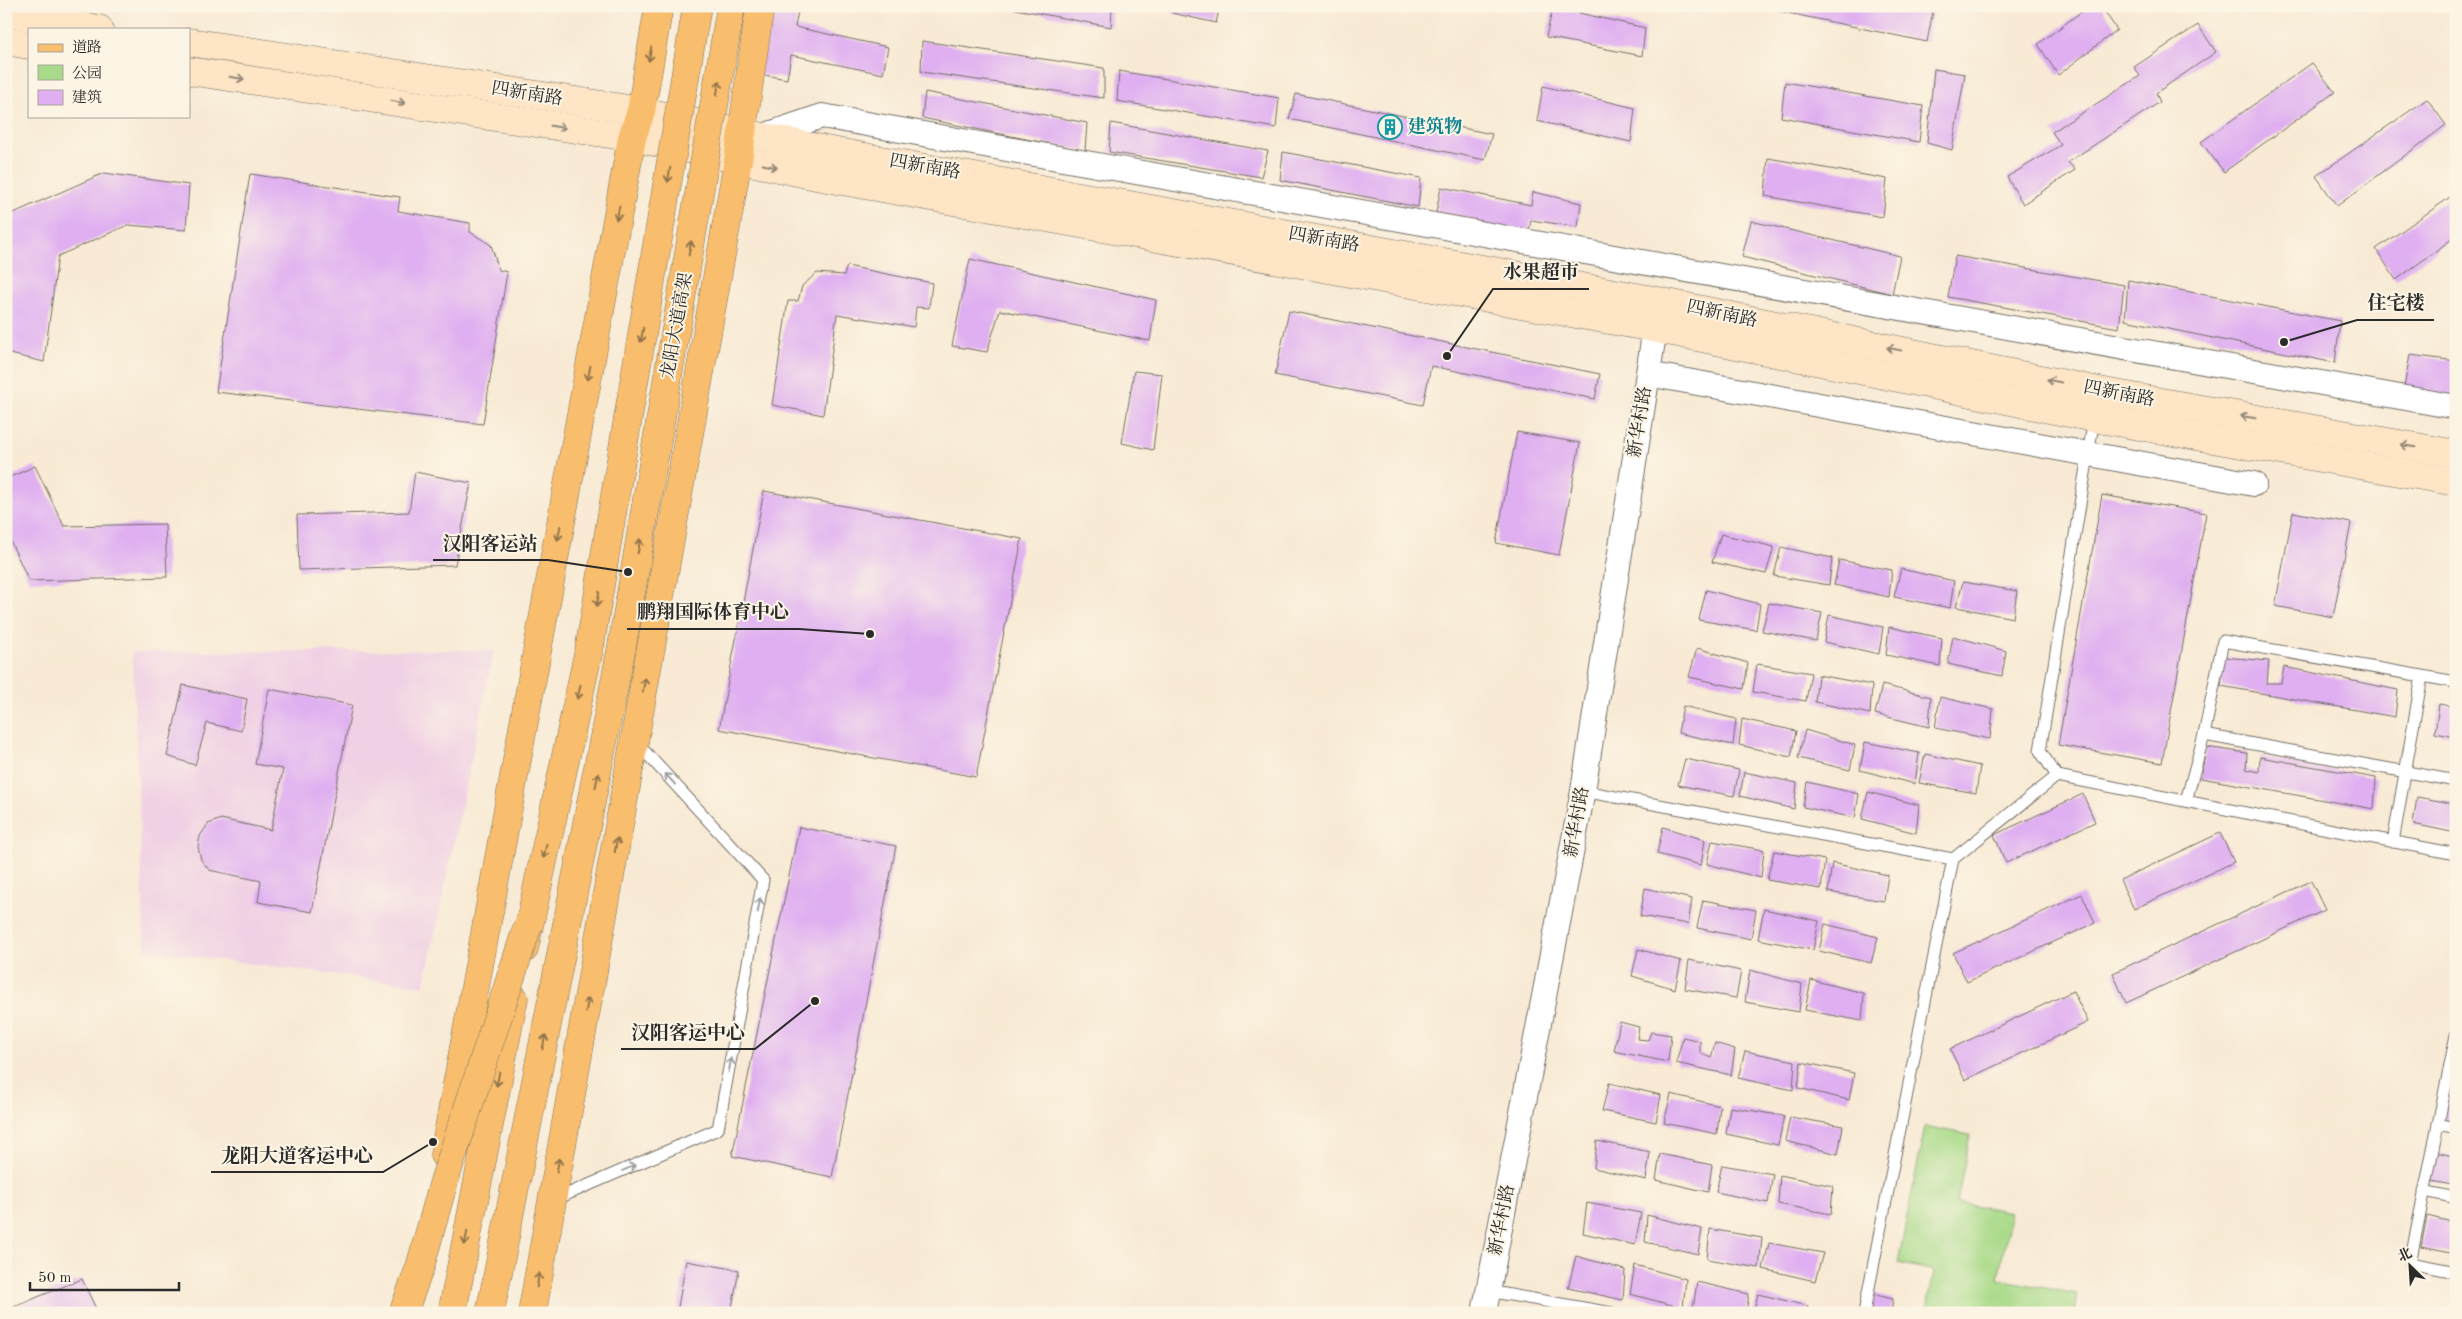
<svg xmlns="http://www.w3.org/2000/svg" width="2462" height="1319" font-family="'Old Standard TT','Noto Serif SC',serif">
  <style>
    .built { fill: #f0d0e4 }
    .green { fill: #a9da89; stroke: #6a825a }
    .building { fill: #dfaff1 }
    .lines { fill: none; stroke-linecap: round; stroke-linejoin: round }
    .lane-casing { stroke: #736e66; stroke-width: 13 }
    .street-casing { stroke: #736e66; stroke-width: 26 }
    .secondary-casing { stroke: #736e66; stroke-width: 29 }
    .primary-casing { stroke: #736e66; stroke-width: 29 }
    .highway-casing { stroke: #736e66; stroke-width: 29 }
    .lane { stroke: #fff; stroke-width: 11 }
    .street { stroke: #fff; stroke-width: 24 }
    .secondary { stroke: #fde5c5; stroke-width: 28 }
    .primary { stroke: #f9be6d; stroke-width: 28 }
    .highway { stroke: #f9be6d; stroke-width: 28 }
    .highway-bridge-casing { stroke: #736e66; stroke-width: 29; stroke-linecap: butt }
    .highway-bridge { stroke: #f9be6d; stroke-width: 28 }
    .oneway { stroke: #92744c }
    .oneway2 { stroke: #948878 }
    .oneway3 { stroke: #a0a0a0 }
    .labels { text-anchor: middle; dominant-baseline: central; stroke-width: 4; stroke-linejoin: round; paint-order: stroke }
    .street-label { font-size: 18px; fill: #2b2b2b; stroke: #fcf5e5 }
    .culture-label { font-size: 18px; font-weight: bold; fill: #0d838f; stroke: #fcf5e5; text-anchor: start }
    .leader { fill: none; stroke: #2b2b2b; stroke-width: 2 }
    .callout-dot { fill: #2b2b2b; stroke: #fcf5e5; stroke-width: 2 }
    .callout-label { font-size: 19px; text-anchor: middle; font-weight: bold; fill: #2b2b2b; stroke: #fcf5e5; stroke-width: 4; stroke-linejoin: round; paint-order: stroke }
  </style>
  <rect width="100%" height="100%" fill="#fcf5e5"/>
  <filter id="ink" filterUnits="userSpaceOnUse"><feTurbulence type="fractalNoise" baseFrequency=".02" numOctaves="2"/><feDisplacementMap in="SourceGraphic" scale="10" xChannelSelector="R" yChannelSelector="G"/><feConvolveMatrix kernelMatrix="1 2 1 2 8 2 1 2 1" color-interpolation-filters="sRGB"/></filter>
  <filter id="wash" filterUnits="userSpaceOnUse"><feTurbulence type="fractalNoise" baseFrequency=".0096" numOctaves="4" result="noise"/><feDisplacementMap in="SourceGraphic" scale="20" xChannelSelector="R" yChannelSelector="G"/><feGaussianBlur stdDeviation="1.12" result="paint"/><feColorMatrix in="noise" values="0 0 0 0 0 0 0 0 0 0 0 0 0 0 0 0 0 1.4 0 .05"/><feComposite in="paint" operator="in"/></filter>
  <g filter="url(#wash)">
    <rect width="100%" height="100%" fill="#f8ead4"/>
    <path class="built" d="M494,650L424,986L145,950L132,652Z"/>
    <path class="green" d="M1925,1126L1970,1135L1957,1202L2011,1212L1998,1279L2077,1294L2074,1313H1926L1934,1271L1898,1263Z"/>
    <g id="blocks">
      <g class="building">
        <path d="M765,6H799L795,27L888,47L883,74L791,55L787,79L753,73Z"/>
        <path d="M1005,6H1112L1111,27L1005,7Z"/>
        <path d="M1173,6H1220L1216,23L1172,13Z"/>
        <path d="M1779,6H1934L1927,42L1779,11Z"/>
        <path d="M2089,6H2101L2117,30L2058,75L2038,44Z"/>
        <path d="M1553,7L1645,28L1642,56L1546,37Z"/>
        <path d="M2198,25L2216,52L2156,93L2160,102L2068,162L2075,170L2023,204L2007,177L2061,145L2052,132L2140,76L2134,67Z"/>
        <path d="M922,41L1104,68V98L921,72Z"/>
        <path d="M2312,63L2335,92L2224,172L2201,142Z"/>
        <path d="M1934,69L1965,74L1952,150L1927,143Z"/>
        <path d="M1119,71L1279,98L1276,128L1117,101Z"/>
        <path d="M1785,82L1923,106L1919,142L1781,117Z"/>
        <path d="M1543,86L1635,108L1631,142L1537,121Z"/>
        <path d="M925,92L1087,123L1085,151L922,118Z"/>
        <path d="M1296,94L1492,134L1485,160L1289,119Z"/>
        <path d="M2427,99L2446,125L2337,206L2316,176Z"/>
        <path d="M1111,123L1268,151L1261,177L1109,152Z"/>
        <path d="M1283,152L1421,178L1418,207L1280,180Z"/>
        <path d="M1768,158L1887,179L1883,217L1765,196Z"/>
        <path d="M104,173L189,185L186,230L128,225L58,256L44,362L6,353V238L9,215Z"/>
        <path d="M250,174L400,197L398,211L470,223V232L491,245L499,270L507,272L483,424L216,392Z"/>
        <path d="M1441,187L1531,205L1533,192L1581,203L1578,227L1531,220L1527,241L1435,218Z"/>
        <path d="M2456,193V236L2396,280L2376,249Z"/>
        <path d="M1751,221L1900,256L1892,294L1742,257Z"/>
        <path d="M1955,256L2124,285L2119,328L1948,297Z"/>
        <path d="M970,259L1156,300L1150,341L1000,310L987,352L952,346Z"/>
        <path d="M847,266L932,283L929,308L916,307L914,327L837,314L823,415L772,405L788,301H798L802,286L817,273L844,275Z"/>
        <path d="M2128,280L2340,321L2335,363L2125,320Z"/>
        <path d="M1289,311L1600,374L1595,399L1431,366L1423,405L1275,375Z"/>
        <path d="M2410,355L2456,361V398L2404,387Z"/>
        <path d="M1134,371L1162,374L1153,450L1122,443Z"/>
        <path d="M1517,432L1580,443L1559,555L1496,543Z"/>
        <path d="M35,466L64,526L165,524L167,577L29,581L6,532V479Z"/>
        <path d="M415,472L471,483L455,565L299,570L297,515L409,512Z"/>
        <path d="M764,491L1022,539L976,777L719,729Z"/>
        <path d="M2102,495L2206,513L2162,763L2058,745Z"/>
        <path d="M2293,512L2351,523L2333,617L2275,606Z"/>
        <path d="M1721,534L1774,547L1766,574L1712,562Z"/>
        <path d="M1781,547L1832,558L1829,585L1774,576Z"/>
        <path d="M1839,560L1892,570L1889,597L1834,585Z"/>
        <path d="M1901,569L1954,581L1950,608L1894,597Z"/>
        <path d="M1963,582L2017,591L2013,618L1956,607Z"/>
        <path d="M1706,590L1760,604L1756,630L1699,620Z"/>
        <path d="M1769,603L1822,613L1816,641L1762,631Z"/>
        <path d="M1829,615L1883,627L1879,654L1824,642Z"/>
        <path d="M1889,627L1942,638L1940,666L1886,655Z"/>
        <path d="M1953,636L2006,651L2002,676L1948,664Z"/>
        <path d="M1697,648L1748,663L1744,689L1689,677Z"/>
        <path d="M2224,657L2269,661L2267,683H2281L2284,667L2398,690L2395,717L2221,686Z"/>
        <path d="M1757,664L1811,673L1806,701L1753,692Z"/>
        <path d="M1818,675L1872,685L1870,714L1815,702Z"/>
        <path d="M183,685L247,699L241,731L207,723L195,765L167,756Z"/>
        <path d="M1882,685L1931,697L1929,727L1875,714Z"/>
        <path d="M269,689L352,705L312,912L258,902L261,881L209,870L201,860L198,847L200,836L208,824L221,819L271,830L283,769L255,764Z"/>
        <path d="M1940,697L1993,709L1990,739L1935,728Z"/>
        <path d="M2439,704L2456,707V737L2435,733Z"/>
        <path d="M1683,706L1736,719L1733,745L1678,733Z"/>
        <path d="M1742,719L1796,731L1791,757L1739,745Z"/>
        <path d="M1805,730L1855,745L1850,770L1798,758Z"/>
        <path d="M1865,742L1919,753L1915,784L1860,770Z"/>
        <path d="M2206,747L2247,753L2246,769L2259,772L2260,757L2376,778L2374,809L2201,778Z"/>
        <path d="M1925,754L1980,766L1976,793L1919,783Z"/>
        <path d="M1685,759L1739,770L1734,796L1678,785Z"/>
        <path d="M1744,772L1797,783L1794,809L1740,796Z"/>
        <path d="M1807,782L1859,794L1855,818L1803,807Z"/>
        <path d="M1868,792L1919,805L1916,833L1862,819Z"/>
        <path d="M2083,794L2095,822L2006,863L1994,835Z"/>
        <path d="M2417,797L2456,804V833L2413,824Z"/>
        <path d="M799,827L896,846L832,1177L732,1156Z"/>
        <path d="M1663,827L1705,840L1701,865L1657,854Z"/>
        <path d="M2220,833L2234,862L2134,909L2120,880Z"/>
        <path d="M1712,841L1764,850L1761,878L1707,864Z"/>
        <path d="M1774,851L1825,860L1821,889L1767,880Z"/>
        <path d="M1832,863L1888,875L1884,901L1828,892Z"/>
        <path d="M2311,881L2325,910L2126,1003L2113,973Z"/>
        <path d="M1645,888L1692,899L1688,924L1640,916Z"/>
        <path d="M2082,894L2095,923L1967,982L1953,953Z"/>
        <path d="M1703,900L1756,910L1751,939L1697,928Z"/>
        <path d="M1764,909L1819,921L1813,950L1758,939Z"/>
        <path d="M1825,924L1878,937L1871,963L1819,951Z"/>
        <path d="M1638,949L1681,961L1675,989L1632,976Z"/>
        <path d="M1689,960L1741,971L1736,998L1685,989Z"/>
        <path d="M1750,970L1802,984L1799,1012L1745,1002Z"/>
        <path d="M1811,980L1864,993L1862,1021L1805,1010Z"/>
        <path d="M2073,991L2088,1022L1965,1080L1950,1049Z"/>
        <path d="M1620,1022L1639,1027L1637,1039L1648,1040L1651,1032L1671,1035L1668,1062L1614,1051Z"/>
        <path d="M1683,1037L1700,1041V1053L1711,1058L1715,1043L1735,1049L1731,1075L1676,1063Z"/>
        <path d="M1745,1051L1795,1061L1793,1090L1738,1078Z"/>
        <path d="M1801,1062L1854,1073L1849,1100L1798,1088Z"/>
        <path d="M1609,1083L1661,1095L1656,1122L1602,1111Z"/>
        <path d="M1671,1094L1720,1106L1717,1134L1664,1123Z"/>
        <path d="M2447,1094L2456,1096V1123L2441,1120Z"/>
        <path d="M1730,1107L1784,1116L1778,1145L1726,1134Z"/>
        <path d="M1790,1117L1843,1126L1838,1154L1785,1141Z"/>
        <path d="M1597,1141L1650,1152L1646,1180L1594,1168Z"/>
        <path d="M2436,1152L2456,1157V1186L2428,1180Z"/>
        <path d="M1660,1154L1712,1165L1708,1192L1656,1180Z"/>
        <path d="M1722,1165L1773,1174L1768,1203L1716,1192Z"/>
        <path d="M1780,1175L1833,1186L1831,1214L1778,1204Z"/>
        <path d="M1587,1203L1641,1213L1635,1245L1583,1233Z"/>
        <path d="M1647,1215L1702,1229L1698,1254L1645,1242Z"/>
        <path d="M2427,1216L2456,1223V1254L2421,1247Z"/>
        <path d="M1710,1229L1762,1238L1759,1268L1707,1259Z"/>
        <path d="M1769,1243L1823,1253L1815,1281L1763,1269Z"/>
        <path d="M1576,1256L1625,1270L1623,1300L1568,1288Z"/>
        <path d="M686,1261L739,1270L731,1313H677Z"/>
        <path d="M1635,1265L1686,1279L1683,1308L1630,1294Z"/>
        <path d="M82,1279L96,1309L87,1313H6V1310Z"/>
        <path d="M1697,1282L1749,1294L1746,1313H1709L1693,1309Z"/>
        <path d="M1758,1294L1808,1306L1807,1313H1753Z"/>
        <path d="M1871,1294L1893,1299L1891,1313H1867Z"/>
      </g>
    </g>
  </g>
  <g filter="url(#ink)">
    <use href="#blocks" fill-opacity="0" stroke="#736e66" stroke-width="1"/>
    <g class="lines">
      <defs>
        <g id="lane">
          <path d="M2204,735L2456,781"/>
          <path d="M2057,776L2040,751L2094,418"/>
          <path d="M1583,791L1953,859"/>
          <path d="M2186,801L2204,735L2223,641L2456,682"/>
          <path d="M2393,842L2422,676"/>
          <path d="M2456,1035L2410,1263L2456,1272"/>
          <path d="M2438,1124L2456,1128"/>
          <path d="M2424,1191L2456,1198"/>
          <path d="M554,1200L718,1129L763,880L636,742"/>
          <path d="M1488,1291L1612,1313"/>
          <path d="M1864,1313L1953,859L2057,776L2456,854"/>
        </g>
        <g id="street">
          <path d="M763,136L822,116L2456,407"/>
          <path d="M1648,374L2254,484"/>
          <path d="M1484,1313L1583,791L1655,328"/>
        </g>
        <g id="secondary">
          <path d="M6,13L99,29"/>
          <path d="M6,41L29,45"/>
          <path d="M189,42L641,111L826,150L1653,300L2099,391L2456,454"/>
          <path d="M189,71L636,138L821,177L1648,327L2094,418L2456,482"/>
        </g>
        <g id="primary">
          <path d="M444,1155L632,138L641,111L659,6"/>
          <path d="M532,1313L738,160L760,6"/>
        </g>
        <g id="highway">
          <path d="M524,949L590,645"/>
          <path d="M452,1313L514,998"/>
          <path d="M490,1313L622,646"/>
        </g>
      </defs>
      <use href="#lane" class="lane-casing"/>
      <use href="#street" class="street-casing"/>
      <use href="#secondary" class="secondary-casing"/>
      <use href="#primary" class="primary-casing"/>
      <use href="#highway" class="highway-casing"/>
      <use href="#lane" class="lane"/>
      <use href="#street" class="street"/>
      <use href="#secondary" class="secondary"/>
      <use href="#primary" class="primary"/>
      <use href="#highway" class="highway"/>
      <defs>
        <g id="highway-bridge">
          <path d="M590,645L697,6"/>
          <path d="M622,646L731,6"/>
          <path d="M403,1313L420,1267L444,1181L528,925"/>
        </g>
      </defs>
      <use href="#highway-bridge" class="highway-bridge-casing"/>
      <use href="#highway-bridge" class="highway-bridge"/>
    </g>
    <defs><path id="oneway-shaft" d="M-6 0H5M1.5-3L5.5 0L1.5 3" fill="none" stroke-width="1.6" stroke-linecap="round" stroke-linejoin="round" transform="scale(1.25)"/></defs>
    <g class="oneway">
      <use href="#oneway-shaft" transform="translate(650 54) rotate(100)"/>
      <use href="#oneway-shaft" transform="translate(718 88) rotate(-80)"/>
      <use href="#oneway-shaft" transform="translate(669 175) rotate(100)"/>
      <use href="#oneway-shaft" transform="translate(618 213) rotate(101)"/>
      <use href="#oneway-shaft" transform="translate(690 248) rotate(-80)"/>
      <use href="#oneway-shaft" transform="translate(642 335) rotate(100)"/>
      <use href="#oneway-shaft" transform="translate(589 373) rotate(101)"/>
      <use href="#oneway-shaft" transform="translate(559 533) rotate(101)"/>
      <use href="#oneway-shaft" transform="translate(639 546) rotate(-80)"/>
      <use href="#oneway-shaft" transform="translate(598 599) rotate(100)"/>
      <use href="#oneway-shaft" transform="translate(644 685) rotate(-80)"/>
      <use href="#oneway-shaft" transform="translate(579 692) rotate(102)"/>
      <use href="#oneway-shaft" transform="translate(597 780) rotate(-78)"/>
      <use href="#oneway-shaft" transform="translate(616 845) rotate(-80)"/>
      <use href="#oneway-shaft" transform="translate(545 851) rotate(102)"/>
      <use href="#oneway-shaft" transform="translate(587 1005) rotate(-80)"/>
      <use href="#oneway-shaft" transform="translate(544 1042) rotate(-78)"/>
      <use href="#oneway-shaft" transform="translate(498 1079) rotate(101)"/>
      <use href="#oneway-shaft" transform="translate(558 1165) rotate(-80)"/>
      <use href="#oneway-shaft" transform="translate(466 1238) rotate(101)"/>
      <use href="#oneway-shaft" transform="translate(538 1280) rotate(-80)"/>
    </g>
    <g class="oneway2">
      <use href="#oneway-shaft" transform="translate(237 78) rotate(9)"/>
      <use href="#oneway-shaft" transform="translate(398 102) rotate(9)"/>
      <use href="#oneway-shaft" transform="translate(558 127) rotate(9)"/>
      <use href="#oneway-shaft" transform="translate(770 166) rotate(12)"/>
      <use href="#oneway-shaft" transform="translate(1894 349) rotate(-168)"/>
      <use href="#oneway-shaft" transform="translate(2054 381) rotate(-168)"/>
      <use href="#oneway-shaft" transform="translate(2248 417) rotate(-170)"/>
      <use href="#oneway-shaft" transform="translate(2408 446) rotate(-170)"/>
    </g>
    <g class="oneway3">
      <use href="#oneway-shaft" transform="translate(670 779) rotate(-133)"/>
      <use href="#oneway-shaft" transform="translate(759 905) rotate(-80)"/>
      <use href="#oneway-shaft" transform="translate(730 1065) rotate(-80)"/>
      <use href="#oneway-shaft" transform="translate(629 1168) rotate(-23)"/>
    </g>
  </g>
  <defs>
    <symbol id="building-ring" viewBox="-11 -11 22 22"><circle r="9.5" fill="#fcf5e5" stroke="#0f9aa8" stroke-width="1.5"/><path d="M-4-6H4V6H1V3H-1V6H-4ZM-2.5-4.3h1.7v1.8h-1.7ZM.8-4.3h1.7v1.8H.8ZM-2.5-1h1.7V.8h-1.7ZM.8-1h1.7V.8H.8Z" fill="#0f9aa8"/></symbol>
  </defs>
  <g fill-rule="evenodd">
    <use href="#building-ring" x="1376" y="113" width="28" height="28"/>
  </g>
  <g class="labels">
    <g class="street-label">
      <text transform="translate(527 94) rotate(9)">四新南路</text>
      <text transform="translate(925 167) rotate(10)">四新南路</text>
      <text transform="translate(1324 240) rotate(10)">四新南路</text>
      <text transform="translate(1722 314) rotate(12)">四新南路</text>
      <text transform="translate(677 326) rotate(-80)">龙阳大道高架</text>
      <text transform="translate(2119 394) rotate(11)">四新南路</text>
      <text transform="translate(1640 422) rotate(-81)">新华村路</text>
      <text transform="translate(1577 822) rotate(-80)">新华村路</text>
      <text transform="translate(1502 1220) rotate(-79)">新华村路</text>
    </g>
    <g class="culture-label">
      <text x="1408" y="127">建筑物</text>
    </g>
  </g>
  <path class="leader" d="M1447 356L1493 289H1589M2284 342L2357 320H2434M628 572L548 560H433M870 634L799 629H627M815 1001L755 1049H621M433 1142L383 1172H211"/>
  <g class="callout-dot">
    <circle cx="1447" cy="356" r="5"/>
    <circle cx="2284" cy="342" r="5"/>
    <circle cx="628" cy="572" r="5"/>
    <circle cx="870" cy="634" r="5"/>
    <circle cx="815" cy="1001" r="5"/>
    <circle cx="433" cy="1142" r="5"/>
  </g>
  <g class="callout-label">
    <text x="1541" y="278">水果超市</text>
    <text x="2396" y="309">住宅楼</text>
    <text x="490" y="550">汉阳客运站</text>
    <text x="713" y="618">鹏翔国际体育中心</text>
    <text x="688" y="1039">汉阳客运中心</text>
    <text x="297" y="1162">龙阳大道客运中心</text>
  </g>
  <rect width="2462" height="1319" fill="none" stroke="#fcf5e5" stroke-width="25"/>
  <rect x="28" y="28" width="162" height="90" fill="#fcf5e5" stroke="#a8a49b"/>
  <rect x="38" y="44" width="25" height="8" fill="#f9be6d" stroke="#a8a49b"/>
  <text x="72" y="52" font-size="15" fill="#2b2b2b">道路</text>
  <rect x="38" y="65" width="25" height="15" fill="#a9da89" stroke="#a8a49b"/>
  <text x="72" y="78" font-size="15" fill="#2b2b2b">公园</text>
  <rect x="38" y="90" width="25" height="15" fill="#dfaff1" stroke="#a8a49b"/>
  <text x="72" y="102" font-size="15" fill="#2b2b2b">建筑</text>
  <g transform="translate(2410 1266) rotate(335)" stroke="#fcf5e5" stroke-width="4" paint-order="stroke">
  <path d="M0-4L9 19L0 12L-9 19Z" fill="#2b2b2b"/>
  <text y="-8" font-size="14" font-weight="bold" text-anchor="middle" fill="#2b2b2b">北</text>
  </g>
  <path d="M30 1282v8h149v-8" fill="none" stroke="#2b2b2b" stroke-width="2.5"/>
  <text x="38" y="1282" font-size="15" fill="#2b2b2b" stroke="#fcf5e5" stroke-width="4" paint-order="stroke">50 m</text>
</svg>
